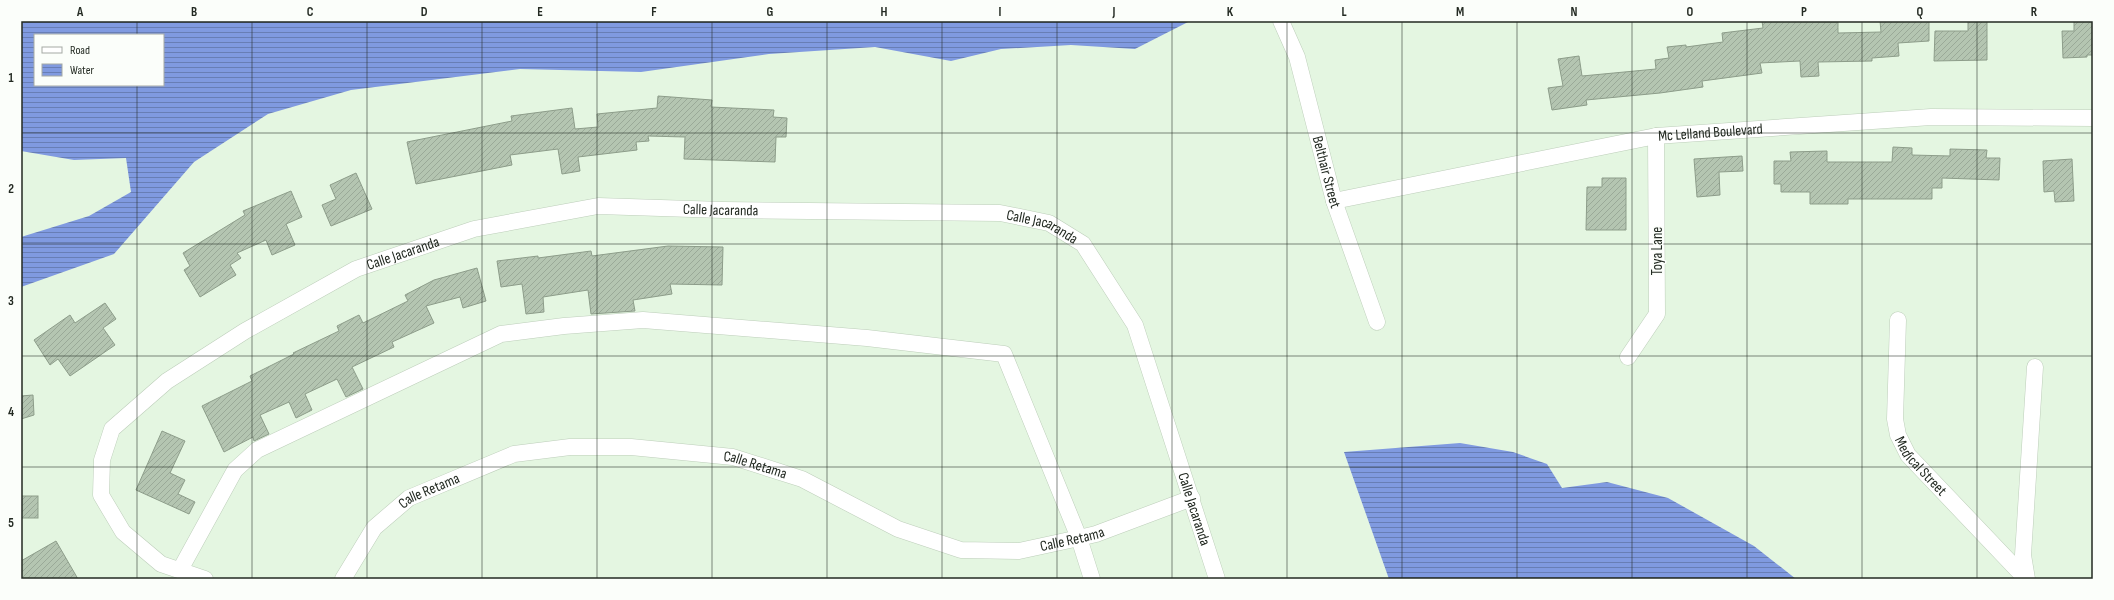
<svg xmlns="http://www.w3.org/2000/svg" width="2114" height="600" font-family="'Sofia Sans Condensed',sans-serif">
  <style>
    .water { fill: url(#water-rules); fill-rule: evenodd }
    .building { fill: url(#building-hatch); stroke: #8d9d8a }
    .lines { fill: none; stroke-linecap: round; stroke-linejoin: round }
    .minor-casing { stroke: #bdceba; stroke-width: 17 }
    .minor { stroke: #fff; stroke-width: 16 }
    .grid { fill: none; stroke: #232a22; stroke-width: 1; stroke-opacity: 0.55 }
    .labels { text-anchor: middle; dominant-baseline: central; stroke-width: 3; stroke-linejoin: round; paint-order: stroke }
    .street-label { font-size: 15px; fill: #232a22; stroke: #fbfefa }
    .neatline { fill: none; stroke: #232a22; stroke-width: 1.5 }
    .grid-label { font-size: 13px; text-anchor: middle; font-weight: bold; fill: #232a22 }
  </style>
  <defs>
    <pattern id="water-rules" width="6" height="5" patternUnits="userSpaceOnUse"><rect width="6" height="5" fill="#809ae0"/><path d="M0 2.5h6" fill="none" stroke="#687eb5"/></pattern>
    <pattern id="building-hatch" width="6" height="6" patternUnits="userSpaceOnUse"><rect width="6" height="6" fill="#b4c5b1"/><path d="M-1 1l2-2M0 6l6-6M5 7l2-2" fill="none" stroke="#9aa998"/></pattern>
  </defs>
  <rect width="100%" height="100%" fill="#e4f6e1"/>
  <g class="water">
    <path d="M21,21H1190L1135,49L1071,45L1001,49L951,61L875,47L769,54L641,72L520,69L351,90L268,114L194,162L114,254L21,287V237L89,216L131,192L126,158L74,160L21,151ZM35,35H163V85H35Z"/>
    <path d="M1460,443L1513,452L1547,464L1562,488L1607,482L1668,498L1754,546L1796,579H1389L1344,452Z"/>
  </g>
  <g class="building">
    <path d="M1762,21L1838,22V33L1881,32L1880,21H1929V41L1898,43L1899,56L1872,58V61L1818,62L1819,76L1801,77L1800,61L1760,63L1762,73L1702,81L1703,87L1660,93L1586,100L1587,105L1552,110L1548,88L1563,86L1558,59L1579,56L1582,76L1656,69L1655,60L1669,58L1667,47L1686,45V47L1723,42L1722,33L1763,28Z"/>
    <path d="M1968,21H1987V60L1934,61L1935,31H1968Z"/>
    <path d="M2074,21H2093V55H2087V57L2063,58L2062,31H2074Z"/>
    <path d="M658,96L712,100L711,107L774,110L773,117L787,118L786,137H776L775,162L684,159L685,137L648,136L649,141L636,142L637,150L578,157L580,171L562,174L558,149L510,155L512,165L416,184L407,142L512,121L511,116L572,108L575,129L598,127L597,114L657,108Z"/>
    <path d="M1893,147L1912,148V155L1950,156V149L1987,150L1986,158H2000L1999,180L1942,178V188H1932V199H1848V204H1810V192H1781V184H1774V161H1791L1790,152L1827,151V162H1892Z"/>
    <path d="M1742,156L1743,171L1719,172L1720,195L1697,197L1694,159Z"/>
    <path d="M2072,159L2074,201L2055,202L2054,191L2044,192L2043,161Z"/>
    <path d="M356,173L372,209L331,226L322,205L336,199L330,185Z"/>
    <path d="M1602,178H1626V230H1586L1587,187H1602Z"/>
    <path d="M291,191L302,217L286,224L295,245L272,255L266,240L237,253L241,258L230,265L236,275L200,297L184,270L190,266L183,253L245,215L243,211Z"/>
    <path d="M668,246L723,247L722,285L670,284L672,294L633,300L635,311L591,314L588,290L543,297L544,312L526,314L522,284L501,287L497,261L538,256V258L591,251L592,256Z"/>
    <path d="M477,268L486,301L463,308L460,297L426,306L434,323L392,342L394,347L352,367L363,389L346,397L337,379L305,394L312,410L296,418L289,402L260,415L269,434L254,441L253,437L224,452L202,406L252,381L250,376L294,354L293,353L339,331L337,326L359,315L363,323L408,301L405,295L434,280Z"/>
    <path d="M105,303L116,319L103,328L115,345L70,376L58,359L50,365L34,340L70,315L75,323Z"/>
    <path d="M33,395L34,415L21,419V396Z"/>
    <path d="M162,431L185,441L170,473L185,480L178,494L195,502L189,514L136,490Z"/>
    <rect x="21" y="496" width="17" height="22"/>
    <path d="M56,541L78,579H21V561Z"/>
  </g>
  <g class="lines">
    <defs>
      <g id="minor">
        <path id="s1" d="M1281,21L1297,57L1334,201L1377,322"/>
        <path id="s2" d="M1334,201L1656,136L1931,117L2093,118"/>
        <path id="s3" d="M1898,320L1895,419L1898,435L1908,455L2026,579"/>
        <path d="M1628,357L1657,314L1656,136"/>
        <path d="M180,570L235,470L257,450L501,334L564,326L643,320L867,338L1004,354L1079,538L1092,579"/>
        <path id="s4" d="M205,579L161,564L123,532L101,495L102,460L112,429L167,381L245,331L356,269L474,229L598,206L723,210L1000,213L1049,223L1083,244L1135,325L1217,579"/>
        <path id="s5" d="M343,579L374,528L409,498L514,454L570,447H631L733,457L802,479L898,529L961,550L1019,551L1079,538L1096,534L1192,498"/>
        <path d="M2027,579L2023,555L2035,367"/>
      </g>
    </defs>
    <use href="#minor" class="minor-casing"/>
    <use href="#minor" class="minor"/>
  </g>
  <path class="grid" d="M137,21V35M252,21V579M367,21V579M482,21V579M597,21V579M712,21V579M827,21V579M942,21V579M1057,21V579M1172,21V579M1287,21V579M1402,21V579M1517,21V579M1632,21V579M1747,21V579M1862,21V579M1977,21V579M137,85V579M21,133H2093M21,244H2093M21,356H2093M21,467H2093"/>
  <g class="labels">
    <g class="street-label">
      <text stroke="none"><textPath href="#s2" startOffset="383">Mc Lelland Boulevard</textPath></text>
      <text stroke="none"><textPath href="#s1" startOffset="158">Belthair Street</textPath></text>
      <text stroke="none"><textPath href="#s4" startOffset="873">Calle Jacaranda</textPath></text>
      <text stroke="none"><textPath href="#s4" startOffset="1197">Calle Jacaranda</textPath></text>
      <text transform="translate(1657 251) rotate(-90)">Toya Lane</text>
      <text stroke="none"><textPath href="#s4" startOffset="549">Calle Jacaranda</textPath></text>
      <text stroke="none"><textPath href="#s3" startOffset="154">Medical Street</textPath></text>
      <text stroke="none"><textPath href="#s5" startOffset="463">Calle Retama</textPath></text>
      <text stroke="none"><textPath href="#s5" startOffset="127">Calle Retama</textPath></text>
      <text stroke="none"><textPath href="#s4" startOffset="1532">Calle Jacaranda</textPath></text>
      <text stroke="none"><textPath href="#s5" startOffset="799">Calle Retama</textPath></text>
    </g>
  </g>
  <rect width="2114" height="600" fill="none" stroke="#fbfefa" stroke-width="44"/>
  <rect x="34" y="34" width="130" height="52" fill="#fbfefa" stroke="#a5a9a4"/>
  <rect x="42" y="47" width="20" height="6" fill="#ffffff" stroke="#a5a9a4"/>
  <text x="70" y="54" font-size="12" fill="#232a22">Road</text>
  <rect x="42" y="64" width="20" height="12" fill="url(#water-rules)" stroke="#a5a9a4"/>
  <text x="70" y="74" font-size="12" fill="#232a22">Water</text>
  <rect x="22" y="22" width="2070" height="556" class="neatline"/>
  <g class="grid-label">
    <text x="80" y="16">A</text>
    <text x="194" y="16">B</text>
    <text x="310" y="16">C</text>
    <text x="424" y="16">D</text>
    <text x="540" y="16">E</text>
    <text x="654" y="16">F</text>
    <text x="770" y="16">G</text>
    <text x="884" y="16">H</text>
    <text x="1000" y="16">I</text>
    <text x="1114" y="16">J</text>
    <text x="1230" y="16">K</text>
    <text x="1344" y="16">L</text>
    <text x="1460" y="16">M</text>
    <text x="1574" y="16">N</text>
    <text x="1690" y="16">O</text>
    <text x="1804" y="16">P</text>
    <text x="1920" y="16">Q</text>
    <text x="2034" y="16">R</text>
    <text x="11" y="82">1</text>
    <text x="11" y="193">2</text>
    <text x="11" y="305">3</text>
    <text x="11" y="416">4</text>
    <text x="11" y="527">5</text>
  </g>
</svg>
